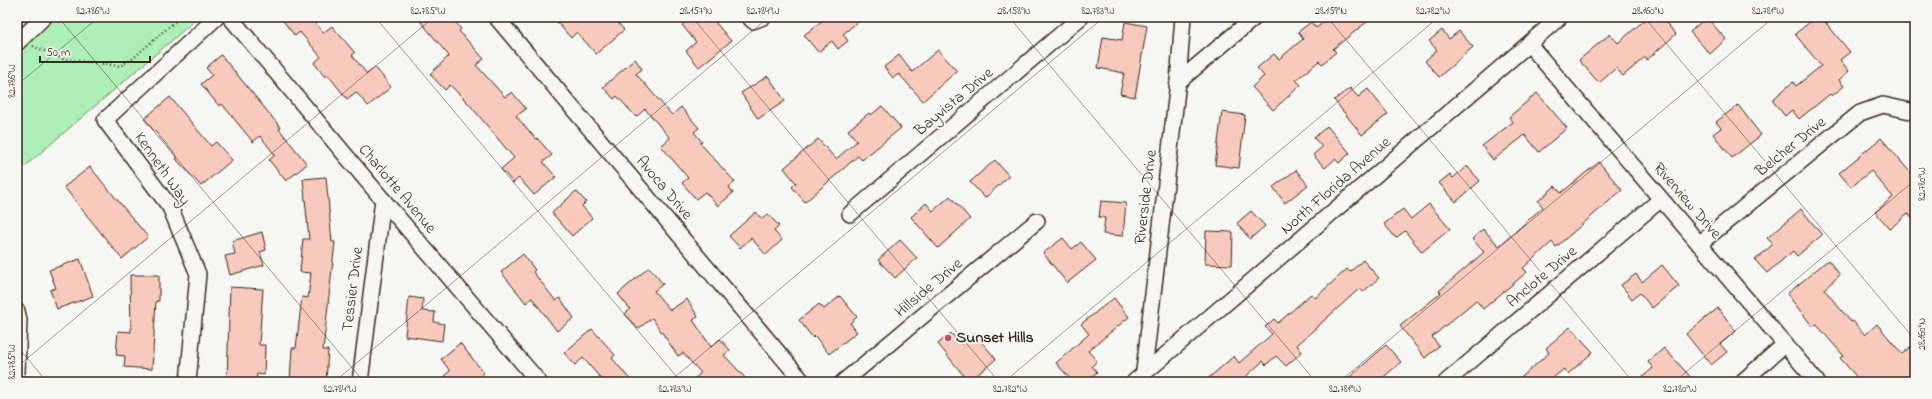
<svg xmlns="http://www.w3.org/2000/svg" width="1932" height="399" font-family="'Indie Flower',sans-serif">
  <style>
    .green { fill: #aeefb8; stroke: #748c6b }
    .building { fill: #f8c9bd; stroke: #3b2a1e }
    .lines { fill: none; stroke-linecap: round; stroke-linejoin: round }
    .minor-casing { stroke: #3b2a1e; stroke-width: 18 }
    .path { stroke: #3b2a1e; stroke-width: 2.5; stroke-dasharray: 1 3; stroke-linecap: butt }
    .minor { stroke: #f6f6f2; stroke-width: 15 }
    .ticks { fill: none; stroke: #3b2a1e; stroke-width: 1; stroke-opacity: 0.45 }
    .poi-dot { fill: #d1495b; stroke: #f6f6f2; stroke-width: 1.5 }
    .labels { text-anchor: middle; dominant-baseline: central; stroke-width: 4; stroke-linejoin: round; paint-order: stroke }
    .street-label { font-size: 16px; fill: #3b2a1e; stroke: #f6f6f2 }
    .poi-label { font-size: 16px; font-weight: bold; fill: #3b2a1e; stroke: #f6f6f2; text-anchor: start }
    .neatline { fill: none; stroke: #3b2a1e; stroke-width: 1.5 }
    .ticks-label { font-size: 10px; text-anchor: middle; fill: #3b2a1e }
  </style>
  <rect width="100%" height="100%" fill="#f6f6f2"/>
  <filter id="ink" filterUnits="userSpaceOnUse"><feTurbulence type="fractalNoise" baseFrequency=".025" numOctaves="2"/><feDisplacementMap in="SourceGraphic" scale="8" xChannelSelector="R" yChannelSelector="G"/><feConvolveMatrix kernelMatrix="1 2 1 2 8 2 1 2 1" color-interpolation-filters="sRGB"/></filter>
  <g filter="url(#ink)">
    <path class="green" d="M17,17H199L17,173Z"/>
    <g class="building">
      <path d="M280,17H311L323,33L332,26L355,53L352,55L367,74L375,67L391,87L368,106L356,92L347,99L328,75L325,77L314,63L321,57L300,32L295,36Z"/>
      <path d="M417,17H451L461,29L459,31L484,59L476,65L505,97L512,92L526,109L516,116L536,139L537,138L552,155L543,162L556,177L534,195L519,178L513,183L501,169L514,158L469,104L450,85L445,90L430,74L449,56Z"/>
      <path d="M563,17H613L624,30L596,54L577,32L571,38L557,22Z"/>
      <path d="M691,17H711L731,41L699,67L686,51L696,42L682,25Z"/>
      <path d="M827,17H864L843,34L848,41L838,49L832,41L818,52L804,35Z"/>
      <path d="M1330,17H1373L1333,49L1336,52L1322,64L1319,61L1296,80L1301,85L1273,110L1252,87L1264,76L1257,68L1274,54L1279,59L1303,39L1298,32L1311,22L1316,28Z"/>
      <path d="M1648,17H1661L1676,34L1647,60L1645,57L1623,76L1616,68L1599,83L1579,60L1610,34L1618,43Z"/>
      <path d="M1706,17L1726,39L1710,54L1690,32Z"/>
      <path d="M1816,17H1821L1850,52L1840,60L1849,71L1839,80L1844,86L1832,96L1830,94L1799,119L1792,110L1785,116L1772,100L1793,82L1796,86L1821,66L1795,34Z"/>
      <path d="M1125,22L1147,26L1135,97L1120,94L1124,73L1098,68L1103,37L1122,40Z"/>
      <path d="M1442,30L1449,39L1459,31L1473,47L1439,77L1425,61L1437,50L1429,41Z"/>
      <path d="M938,50L957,71L923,101L899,74L893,78L884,67L899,55L912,72Z"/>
      <path d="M221,55L281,128L279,129L307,164L286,181L269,160L275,155L260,136L253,142L222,104L219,106L201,84L212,75L206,68Z"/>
      <path d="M635,59L642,69L636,74L672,115L681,107L699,128L694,132L702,142L700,143L735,182L729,187L733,193L718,206L705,192L696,199L682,183L688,178L661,146L670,138L645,109L636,117L617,96L614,99L603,87Z"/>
      <path d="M768,76L785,101L758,119L741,93Z"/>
      <path d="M1350,88L1358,97L1368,89L1388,114L1362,135L1334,100Z"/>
      <path d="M1537,93L1567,128L1539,152L1525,135L1493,160L1482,146L1513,122L1509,117Z"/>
      <path d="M170,97L211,146L216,142L232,160L201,186L176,159L178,158L144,119Z"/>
      <path d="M1738,105L1761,135L1732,158L1713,134L1721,128L1716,122Z"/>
      <path d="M882,106L901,128L862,160L858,156L805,202L792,187L796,183L784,168L818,139L836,159L857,141L848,130L869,113L871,115Z"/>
      <path d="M1222,112L1245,115L1239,168L1215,165Z"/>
      <path d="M1327,126L1350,153L1339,163L1335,159L1325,168L1313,155L1322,147L1314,138Z"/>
      <path d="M1881,138L1915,178V221L1908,213L1890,229L1875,212L1893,197L1871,171L1851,187L1839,173Z"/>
      <path d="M995,160L1009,176L985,198L970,182Z"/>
      <path d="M1599,162L1622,190L1556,247L1552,242L1523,268L1527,272L1483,309L1476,300L1432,337L1439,346L1425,358L1400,326L1441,293L1439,291L1484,252L1472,239L1483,229L1499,246L1543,207L1538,201L1555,186L1561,193Z"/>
      <path d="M1467,166L1480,181L1456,202L1439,183L1450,174L1453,178Z"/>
      <path d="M90,167L148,237L122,259L64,187Z"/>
      <path d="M1296,170L1308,185L1285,203L1273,187Z"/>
      <path d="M326,177L332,242H335L323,350H328L326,382H290L292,348H296L302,297L308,298L311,273L300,272L303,239H309L303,179Z"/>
      <path d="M576,191L586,202L582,206L592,218L572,236L552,213Z"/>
      <path d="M950,196L970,219L938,248L911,217L926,203L933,211Z"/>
      <path d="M1101,201L1126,203L1123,236L1103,234L1105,218L1099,217Z"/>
      <path d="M1429,204L1450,229L1422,252L1405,231L1396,238L1384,224L1403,209L1411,219Z"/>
      <path d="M1801,209L1822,235L1797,256L1793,251L1767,273L1755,260L1773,244L1767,238Z"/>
      <path d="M1251,211L1265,226L1250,239L1237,223Z"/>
      <path d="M756,212L762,219L768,214L779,226L774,231L782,240L766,255L751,238L740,248L729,236Z"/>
      <path d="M1206,231L1233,232L1232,265L1205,264Z"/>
      <path d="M262,232L266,250L260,252L264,265L230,275L225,256L235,254L232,241Z"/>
      <path d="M1063,238L1072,249L1081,242L1096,260L1067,283L1043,253Z"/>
      <path d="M900,240L917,258L895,278L878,260Z"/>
      <path d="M523,254L535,270L533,272L556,301L560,298L574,318L557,331L532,298L526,303L501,272Z"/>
      <path d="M80,259L93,296L57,309L50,290L56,288L49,270Z"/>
      <path d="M1363,260L1379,278L1363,292L1360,288L1297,345L1302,352L1286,366L1276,356L1266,365L1263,361L1240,382H1204L1234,356L1239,363L1272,334L1265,327L1274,319L1278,323L1311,294L1315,298L1347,269L1350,272Z"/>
      <path d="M1828,260L1840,275L1824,289L1851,322L1853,321L1865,335L1877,324L1902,354L1915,343V370L1902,382H1861L1840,358L1843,355L1816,324L1813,327L1787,294Z"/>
      <path d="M1662,265L1679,286L1652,308L1640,293L1632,299L1621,285L1636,274L1642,282Z"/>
      <path d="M649,267L663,284L654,291L670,310L687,299L698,317L693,320L711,347L720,339L730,350L724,355L749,382H690L701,373L683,353L678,356L652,318L638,329L625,314L630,309L618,294Z"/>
      <path d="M130,275H159V301H156L152,369L124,367L125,356L116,355L118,331L131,332Z"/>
      <path d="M230,287L263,289L259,345H265L264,375L257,374L256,381L227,380Z"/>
      <path d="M840,296L857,317L850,323L857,332L829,354L815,336L813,338L799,320L819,304L824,309Z"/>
      <path d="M409,297L423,299L422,311L435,312L434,322L444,324L442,341L405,336Z"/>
      <path d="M1114,298L1129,317L1088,351L1097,361L1092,366L1097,372L1086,382H1073L1056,363L1089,334L1081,324Z"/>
      <path d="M1718,308L1736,331L1720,344L1727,352L1711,365L1686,334Z"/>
      <path d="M1570,327L1593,352L1568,374L1564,369L1548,382H1516L1549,353L1546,348Z"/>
      <path d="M592,329L615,355L612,358L632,382H604L583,358L575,365L564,353Z"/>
      <path d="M951,333L961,344L974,333L996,359L969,382L938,344Z"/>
      <path d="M460,343L484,373L474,382H451L445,375L450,371L441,359Z"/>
      <path d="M1386,345L1401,362L1378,382H1344Z"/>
      <path d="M1664,348L1695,382H1637L1653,368L1648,362Z"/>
    </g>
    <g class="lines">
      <defs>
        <g id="minor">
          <path d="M230,17L383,200L539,382"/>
          <path d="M496,17L803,382"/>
          <path d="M749,17L753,21L763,17"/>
          <path d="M17,43L44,17"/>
          <path d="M1529,44L1817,382"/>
          <path d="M1178,82L1255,17"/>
          <path d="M850,214L1081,17"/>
          <path d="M1699,244L1860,113L1883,105L1915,112"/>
          <path d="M17,311L19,320L17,372"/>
          <path d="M1143,379L1178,82L1183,17"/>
          <path d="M188,382L198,274L170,207L105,120L217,17"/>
          <path d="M360,382L383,200"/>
          <path d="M843,382L1037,221"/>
          <path d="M1134,382L1560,17"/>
          <path d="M1446,382L1661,199"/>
          <path d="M1742,382L1785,344"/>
        </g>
      </defs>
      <use href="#minor" class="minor-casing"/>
      <path class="path" d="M33,46L63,59L120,66L132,59L180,17"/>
      <use href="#minor" class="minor"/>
    </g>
  </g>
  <path class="ticks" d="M58,17L364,382M375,17L681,382M692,17L999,382M1009,17L1316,382M1327,17L1633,382M1644,17L1915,340M17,85L99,17M17,346L47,382M17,367L434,17M334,382L769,17M669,382L1104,17M1004,382L1439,17M1339,382L1774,17M1674,382L1915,180"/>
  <circle class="poi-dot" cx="948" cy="338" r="4"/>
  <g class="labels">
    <g class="street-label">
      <text transform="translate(954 102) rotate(-40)">Bayvista Drive</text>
      <text transform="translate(1791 147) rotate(-39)">Belcher Drive</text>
      <text transform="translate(162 169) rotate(55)">Kenneth Way</text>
      <text transform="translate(1336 186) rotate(-41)">North Florida Avenue</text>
      <text transform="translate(664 188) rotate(50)">Avoca Drive</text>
      <text transform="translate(397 189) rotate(50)">Charlotte Avenue</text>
      <text transform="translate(1146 197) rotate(-83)">Riverside Drive</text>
      <text transform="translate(1687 201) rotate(49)">Riverview Drive</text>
      <text transform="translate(1542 277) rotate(-40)">Anclote Drive</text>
      <text transform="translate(929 288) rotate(-40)">Hillside Drive</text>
      <text transform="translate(353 289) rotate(-83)">Tessier Drive</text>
    </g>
    <g class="poi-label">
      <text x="956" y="338">Sunset Hills</text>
    </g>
  </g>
  <rect width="1932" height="399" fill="none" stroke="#f6f6f2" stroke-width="44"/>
  <path d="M40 56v6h110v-6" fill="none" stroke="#3b2a1e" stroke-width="2"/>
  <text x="46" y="56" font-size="12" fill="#3b2a1e" stroke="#f6f6f2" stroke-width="3" paint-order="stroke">50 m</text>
  <rect x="22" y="22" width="1888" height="355" class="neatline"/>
  <g class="ticks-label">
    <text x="93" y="14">82.786°W</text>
    <text x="428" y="14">82.785°W</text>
    <text x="696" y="14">28.157°N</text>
    <text x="763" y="14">82.784°W</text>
    <text x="1014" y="14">28.158°N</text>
    <text x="1098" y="14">82.783°W</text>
    <text x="1331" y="14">28.159°N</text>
    <text x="1433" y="14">82.782°W</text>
    <text x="1648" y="14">28.160°N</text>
    <text x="1768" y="14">82.781°W</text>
    <text transform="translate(11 81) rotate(-90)" y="4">82.786°W</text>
    <text transform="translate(1921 184) rotate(-90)" y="4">82.780°W</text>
    <text transform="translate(1921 334) rotate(-90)" y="4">28.160°N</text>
    <text transform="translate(11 362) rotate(-90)" y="4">82.785°W</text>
    <text x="340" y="392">82.784°W</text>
    <text x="675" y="392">82.783°W</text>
    <text x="1010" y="392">82.782°W</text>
    <text x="1345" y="392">82.781°W</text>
    <text x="1680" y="392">82.780°W</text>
  </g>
</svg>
